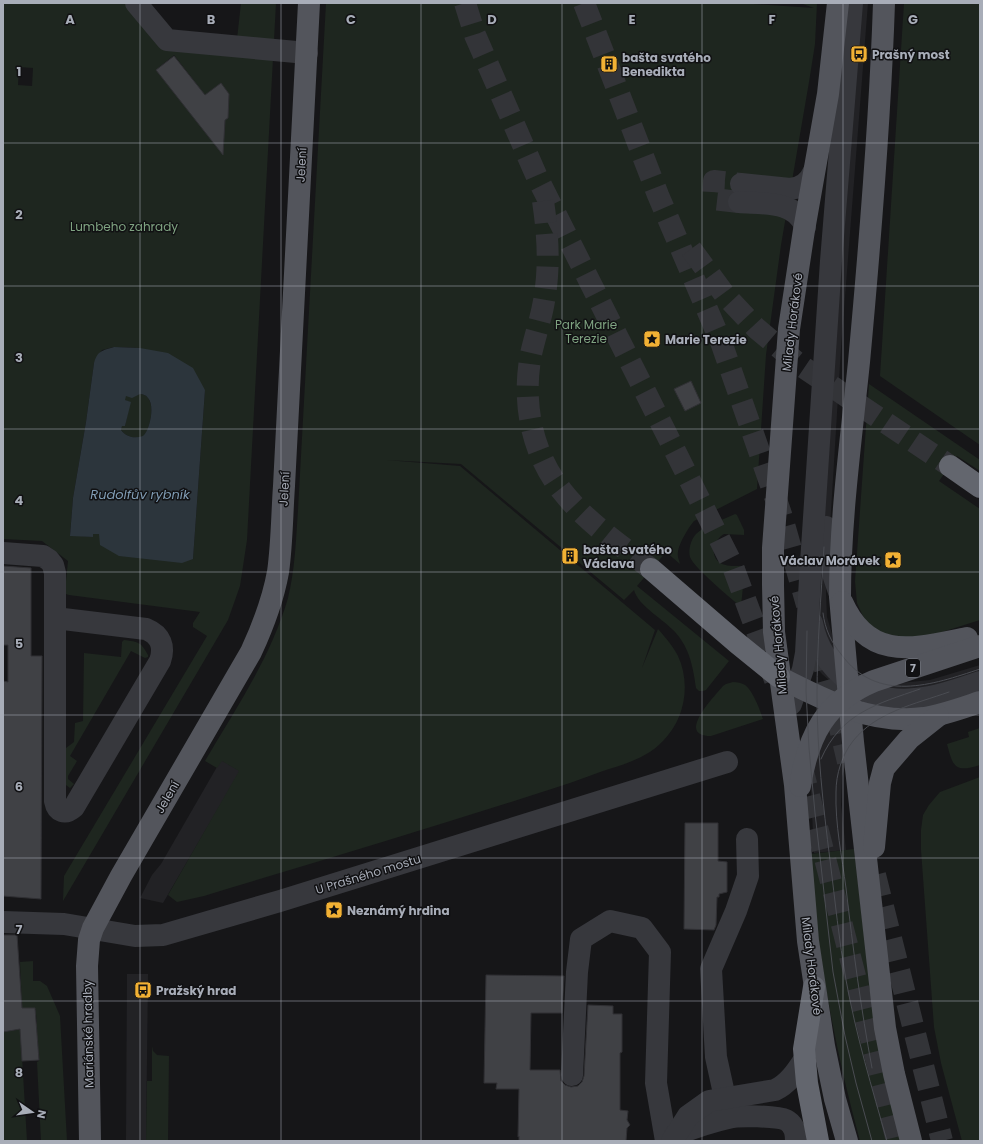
<svg xmlns="http://www.w3.org/2000/svg" width="983" height="1144" font-family="Poppins,sans-serif">
  <style>
    .built { fill: #222225 }
    .green { fill: #1e261f; fill-rule: evenodd }
    .water { fill: #2c353c; fill-rule: evenodd }
    .building { fill: #404145; stroke: #303034 }
    .lines { fill: none; stroke-linecap: round; stroke-linejoin: round }
    .minor-tunnel { stroke: #333438; stroke-width: 22; stroke-dasharray: 22 11; stroke-linecap: butt }
    .highway-tunnel { stroke: #333438; stroke-width: 22; stroke-dasharray: 22 11; stroke-linecap: butt }
    .minor { stroke: #37383d; stroke-width: 22 }
    .major { stroke: #53555c; stroke-width: 22 }
    .highway { stroke: #63666e; stroke-width: 22 }
    .tram { stroke: #4a4c52; stroke-width: 1 }
    .grid { fill: none; stroke: #a8adb8; stroke-width: 1; stroke-opacity: 0.55 }
    .labels { text-anchor: middle; dominant-baseline: central; stroke-width: 3; stroke-linejoin: round; paint-order: stroke }
    .shield { fill: #111113; stroke: #7b7e86; stroke-width: 1 }
    .shield-label { font-size: 11px; font-weight: bold; fill: #a8adb8 }
    .poi-label { font-size: 12px; font-weight: bold; fill: #a8adb8; stroke: #111113; text-anchor: start }
    .street-label { font-size: 12px; fill: #a8adb8; stroke: #111113 }
    .park-label { font-size: 12px; fill: #7fa381; stroke: #111113 }
    .water-label { font-size: 13px; font-style: italic; fill: #7f9bb3; stroke: #111113 }
    .grid-label { font-size: 13px; text-anchor: middle; font-weight: bold; fill: #a8adb8; stroke: #111113; stroke-width: 3; stroke-linejoin: round; paint-order: stroke }
  </style>
  <rect width="100%" height="100%" fill="#161618"/>
  <g class="built">
    <path d="M847,3H868L841,348L826,593L827,617L832,634L837,687L822,674L811,661Z"/>
    <path d="M980,665V688L870,692L900,683L930,680Z"/>
    <path d="M840,716L846,764L842,777L841,805L846,850L814,853L810,772L828,731Z"/>
    <path d="M221,760L240,771L163,903L140,898L152,875L161,864Z"/>
    <path d="M127,974H148L146,1141H126Z"/>
  </g>
  <g class="green">
    <path d="M3,3H150L174,33L237,39L241,3H276L247,540L240,586L228,620L63,901L64,876L207,636L193,627V623L200,612L69,595L66,594L65,591L68,561L42,541L3,539ZM174,55L205,95L221,83L229,94L228,118L225,120L223,152L222,153L156,70ZM19,67L33,68L32,86L18,85ZM114,347L140,348L205,390L193,559L100,534L93,533L92,537L70,535L73,498L86,422L94,363L102,350Z"/>
    <path d="M326,3H739L814,8L800,3H817L815,44L809,82L781,245L766,355L757,489L694,521C689,527 679,543 678,552C677,556 679,560 680,564L666,552L637,586L729,661L706,690L703,691H699L696,688C693,666 689,645 672,629C661,618 638,605 634,590L624,600L461,464L386,460L460,466L655,630L642,668L658,629C665,637 673,646 678,656C691,684 685,719 663,741C647,758 625,764 603,771C582,779 561,786 539,793C428,829 316,862 204,896L177,902L168,895L239,771L222,761L217,768L205,761C236,708 271,657 288,598C295,570 296,539 298,510Z"/>
    <path d="M904,3H980V445L880,376Z"/>
    <path d="M869,384L980,460V471L957,456L939,481L980,509V620L917,640L877,632L866,621L862,614L857,603L855,581Z"/>
    <path d="M140,394C143,394 146,395 148,398C155,406 150,430 143,437C135,439 126,437 121,430L122,425L125,426L130,402L124,400L125,396Z"/>
    <path d="M735,514L737,515L744,530V535L724,534C715,539 709,554 719,562C725,567 737,566 745,566L741,607C731,598 694,568 690,557C688,550 691,539 696,534C706,525 722,520 735,514Z"/>
    <path d="M124,640C139,642 141,642 148,655V657L145,658L131,651L70,756L77,761L68,776V779L74,784L70,788L66,785L65,783V751L66,748L74,742L75,723L83,721L84,653L121,657L122,642Z"/>
    <path d="M733,682C737,682 742,683 745,685C753,691 760,710 763,719L711,736C675,736 715,696 723,686L726,684Z"/>
    <path d="M980,728V765C955,773 953,767 947,744L969,737L968,732Z"/>
    <path d="M980,777V1141H962L941,1063L934,1027L921,850V830L923,815L929,805L940,792Z"/>
    <path d="M854,849L875,1028L900,1141H860C844,1082 831,1023 822,963C816,927 814,890 810,854Z"/>
    <path d="M33,961V981H40L47,986L60,1016L67,1141H41L37,1062L39,1061V1056L35,1024H37L36,1014H34L36,1009L22,1008L20,962Z"/>
    <path d="M23,1029L21,1040L27,1141H3V1032Z"/>
    <path d="M152,1046L153,1051L157,1055L169,1056L168,1141H146L147,1081H152Z"/>
  </g>
  <path class="water" d="M114,347L140,348L168,353L193,368L205,390L193,559L182,563L119,556L100,545L99,534H93V537L70,536L73,498L86,422L94,363C98,350 102,351 114,347ZM140,394C143,394 146,395 148,398C155,405 150,430 143,436C135,439 126,437 121,430L122,426H125L131,402L125,400L126,396L132,398Z"/>
  <g class="building">
    <path d="M174,56L205,95L221,83L229,94L228,118L225,120L223,155L156,70Z"/>
    <path d="M691,381L701,403L685,411L674,389Z"/>
    <path d="M3,566L31,568V656H42L41,899L3,896V681L8,682V645H3Z"/>
    <path d="M685,823H718V861L727,862V892L719,894V897H717L716,925L714,930L684,929Z"/>
    <path d="M3,935H17L22,1008H35L39,1060L22,1061L20,1029L3,1032Z"/>
    <path d="M486,975L564,976L562,1013H531L530,1070H560L561,1081L565,1085L571,1087L578,1086L582,1082L584,1076L588,1005L613,1006V1014H622V1052L620,1053V1110L628,1111L627,1120L630,1125L627,1128L626,1141H519V1136L518,1137L519,1089H496L497,1083H484Z"/>
  </g>
  <g class="lines">
    <path class="minor-tunnel" d="M739,202L713,199L714,181L741,184"/>
    <g class="highway-tunnel">
      <path d="M465,3L475,35L537,177L732,564L775,680"/>
      <path d="M584,3L658,195L721,342L781,514L807,605"/>
      <path d="M543,201C548,235 550,267 544,301C541,319 535,336 531,354C522,402 531,452 562,491C586,522 621,545 651,569"/>
      <path d="M691,249L725,295L756,328L800,365L950,466"/>
      <path d="M819,648L831,690L848,762"/>
      <path d="M801,764L897,1141"/>
      <path d="M875,875L942,1141"/>
    </g>
    <g class="minor">
      <path d="M136,3L167,40L307,53"/>
      <path d="M741,184L790,189C802,188 809,182 814,171"/>
      <path d="M739,202C761,204 797,200 805,227"/>
      <path d="M826,527L824,547L839,592"/>
      <path d="M3,553L43,556L49,560L53,565L55,573V801C57,812 65,815 74,807L160,661C165,647 161,635 146,629L55,618"/>
      <path d="M812,623C821,670 867,705 915,699C937,697 959,689 980,682"/>
      <path d="M791,704L803,669L806,653L810,578L831,261L852,3"/>
      <path d="M3,922L64,924L135,936L163,935L280,901L727,762"/>
      <path d="M572,1075L577,972L581,939L610,921L642,928L660,952L656,1083L666,1141"/>
      <path d="M725,1098L716,1057L711,969L736,911L748,876L747,839"/>
      <path d="M675,1135C693,1128 710,1122 728,1118C737,1115 778,1116 786,1120C794,1124 796,1133 796,1141"/>
      <path d="M672,1141L688,1116L709,1101L775,1090C788,1084 796,1072 804,1060"/>
    </g>
    <g class="major">
      <path d="M838,3L828,94L804,230L789,329L773,548V585L774,632L795,785L808,941L824,1046L835,1099L847,1141"/>
      <path d="M884,3C880,123 870,243 859,362C851,440 840,519 840,597L853,742L885,1028L894,1074L911,1141"/>
      <path d="M842,602C869,663 915,648 967,638"/>
      <path d="M779,677C824,700 872,725 924,718C943,715 962,708 980,702"/>
      <path d="M800,786C808,735 826,701 874,681L980,646"/>
      <path d="M874,847L880,783L884,768L909,739L938,716"/>
      <path d="M90,1141L87,966L89,940L93,928L121,876L251,652C263,626 273,600 278,572C282,544 282,514 284,486L309,3"/>
    </g>
    <g class="highway">
      <path d="M950,466L980,487"/>
      <path d="M651,569L737,643L779,677"/>
      <path d="M814,987L804,1049L807,1083L818,1141"/>
    </g>
    <g class="tram">
      <path d="M824,547C821,597 817,646 817,695C817,750 823,805 830,860C835,900 839,941 846,980C856,1035 872,1088 887,1141"/>
      <path d="M823,613C825,629 831,642 841,654C877,704 932,685 980,669"/>
      <path d="M807,631L806,691L809,748L815,813L833,972L845,1036L856,1083L872,1141"/>
      <path d="M821,759C841,713 877,704 920,689"/>
      <path d="M872,1068C861,1009 853,949 846,888C842,857 835,824 836,792C836,774 842,755 853,741C876,712 915,704 949,692"/>
    </g>
  </g>
  <path class="grid" d="M140,3V1141M281,3V1141M421,3V1141M562,3V1141M702,3V1141M843,3V1141M3,143H980M3,286H980M3,429H980M3,572H980M3,715H980M3,858H980M3,1001H980"/>
  <defs>
    <symbol id="bus-square" viewBox="-11 -11 22 22"><rect x="-9" y="-9" width="18" height="18" rx="4" fill="#f2b134" stroke="#111113"/><path d="M-5-6H5V4H4V6H2V4H-2V6H-4V4H-5ZM-3.5-4V0h7V-4ZM-3.5 1.2v1.5H-2V1.2ZM2 1.2v1.5H3.5V1.2Z" fill="#111"/></symbol>
    <symbol id="building-square" viewBox="-11 -11 22 22"><rect x="-9" y="-9" width="18" height="18" rx="4" fill="#f2b134" stroke="#111113"/><path d="M-4-6H4V6H1V3H-1V6H-4ZM-2.5-4.3h1.7v1.8h-1.7ZM.8-4.3h1.7v1.8H.8ZM-2.5-1h1.7V.8h-1.7ZM.8-1h1.7V.8H.8Z" fill="#111"/></symbol>
    <symbol id="sight-square" viewBox="-11 -11 22 22"><rect x="-9" y="-9" width="18" height="18" rx="4" fill="#f2b134" stroke="#111113"/><path d="M0-6L1.8-2.2L6-1.7L2.9 1.2L3.7 5.4L0 3.3L-3.7 5.4L-2.9 1.2L-6-1.7L-1.8-2.2Z" fill="#111"/></symbol>
  </defs>
  <g fill-rule="evenodd">
    <use href="#bus-square" x="849" y="44" width="20" height="20"/>
    <use href="#building-square" x="599" y="54" width="20" height="20"/>
    <use href="#sight-square" x="642" y="329" width="20" height="20"/>
    <use href="#building-square" x="560" y="546" width="20" height="20"/>
    <use href="#sight-square" x="883" y="550" width="20" height="20"/>
    <use href="#sight-square" x="324" y="900" width="20" height="20"/>
    <use href="#bus-square" x="133" y="980" width="20" height="20"/>
  </g>
  <g class="labels">
    <rect class="shield" x="906" y="659" width="14" height="18" rx="3"/>
    <g class="shield-label">
      <text x="913" y="668">7</text>
    </g>
    <g class="poi-label">
      <text x="872" y="54">Prašný most</text>
      <text x="622" y="57">bašta svatého<tspan x="622" dy="14">Benedikta</tspan></text>
      <text x="665" y="339">Marie Terezie</text>
      <text x="583" y="549">bašta svatého<tspan x="583" dy="14">Václava</tspan></text>
      <text x="880" y="560" text-anchor="end">Václav Morávek</text>
      <text x="347" y="910">Neznámý hrdina</text>
      <text x="156" y="990">Pražský hrad</text>
    </g>
    <g class="street-label">
      <text transform="translate(301 165) rotate(-87)">Jelení</text>
      <text transform="translate(792 322) rotate(-83)">Milady Horákové</text>
      <text transform="translate(284 489) rotate(-87)">Jelení</text>
      <text transform="translate(778 645) rotate(-95)">Milady Horákové</text>
      <text transform="translate(167 797) rotate(-60)">Jelení</text>
      <text transform="translate(368 874) rotate(-17)">U Prašného mostu</text>
      <text transform="translate(812 966) rotate(83)">Milady Horákové</text>
      <text transform="translate(88 1034) rotate(-91)">Mariánské hradby</text>
    </g>
    <g class="park-label">
      <text x="124" y="226">Lumbeho zahrady</text>
      <text x="586" y="324">Park Marie<tspan x="586" dy="14">Terezie</tspan></text>
    </g>
    <g class="water-label">
      <text x="140" y="494">Rudolfův rybník</text>
    </g>
  </g>
  <g class="grid-label">
    <text x="70" y="24">A</text>
    <text x="211" y="24">B</text>
    <text x="351" y="24">C</text>
    <text x="492" y="24">D</text>
    <text x="632" y="24">E</text>
    <text x="772" y="24">F</text>
    <text x="913" y="24">G</text>
    <text x="19" y="76">1</text>
    <text x="19" y="219">2</text>
    <text x="19" y="362">3</text>
    <text x="19" y="505">4</text>
    <text x="19" y="648">5</text>
    <text x="19" y="791">6</text>
    <text x="19" y="934">7</text>
    <text x="19" y="1077">8</text>
  </g>
  <rect width="983" height="1144" fill="none" stroke="#a8adb8" stroke-width="8"/>
  <g transform="translate(32 1112) rotate(103)" stroke="#111113" stroke-width="3" paint-order="stroke">
  <path d="M0-3L7 15L0 10L-7 15Z" fill="#a8adb8"/>
  <text y="-6" font-size="11" font-weight="bold" text-anchor="middle" fill="#a8adb8">N</text>
  </g>
</svg>
